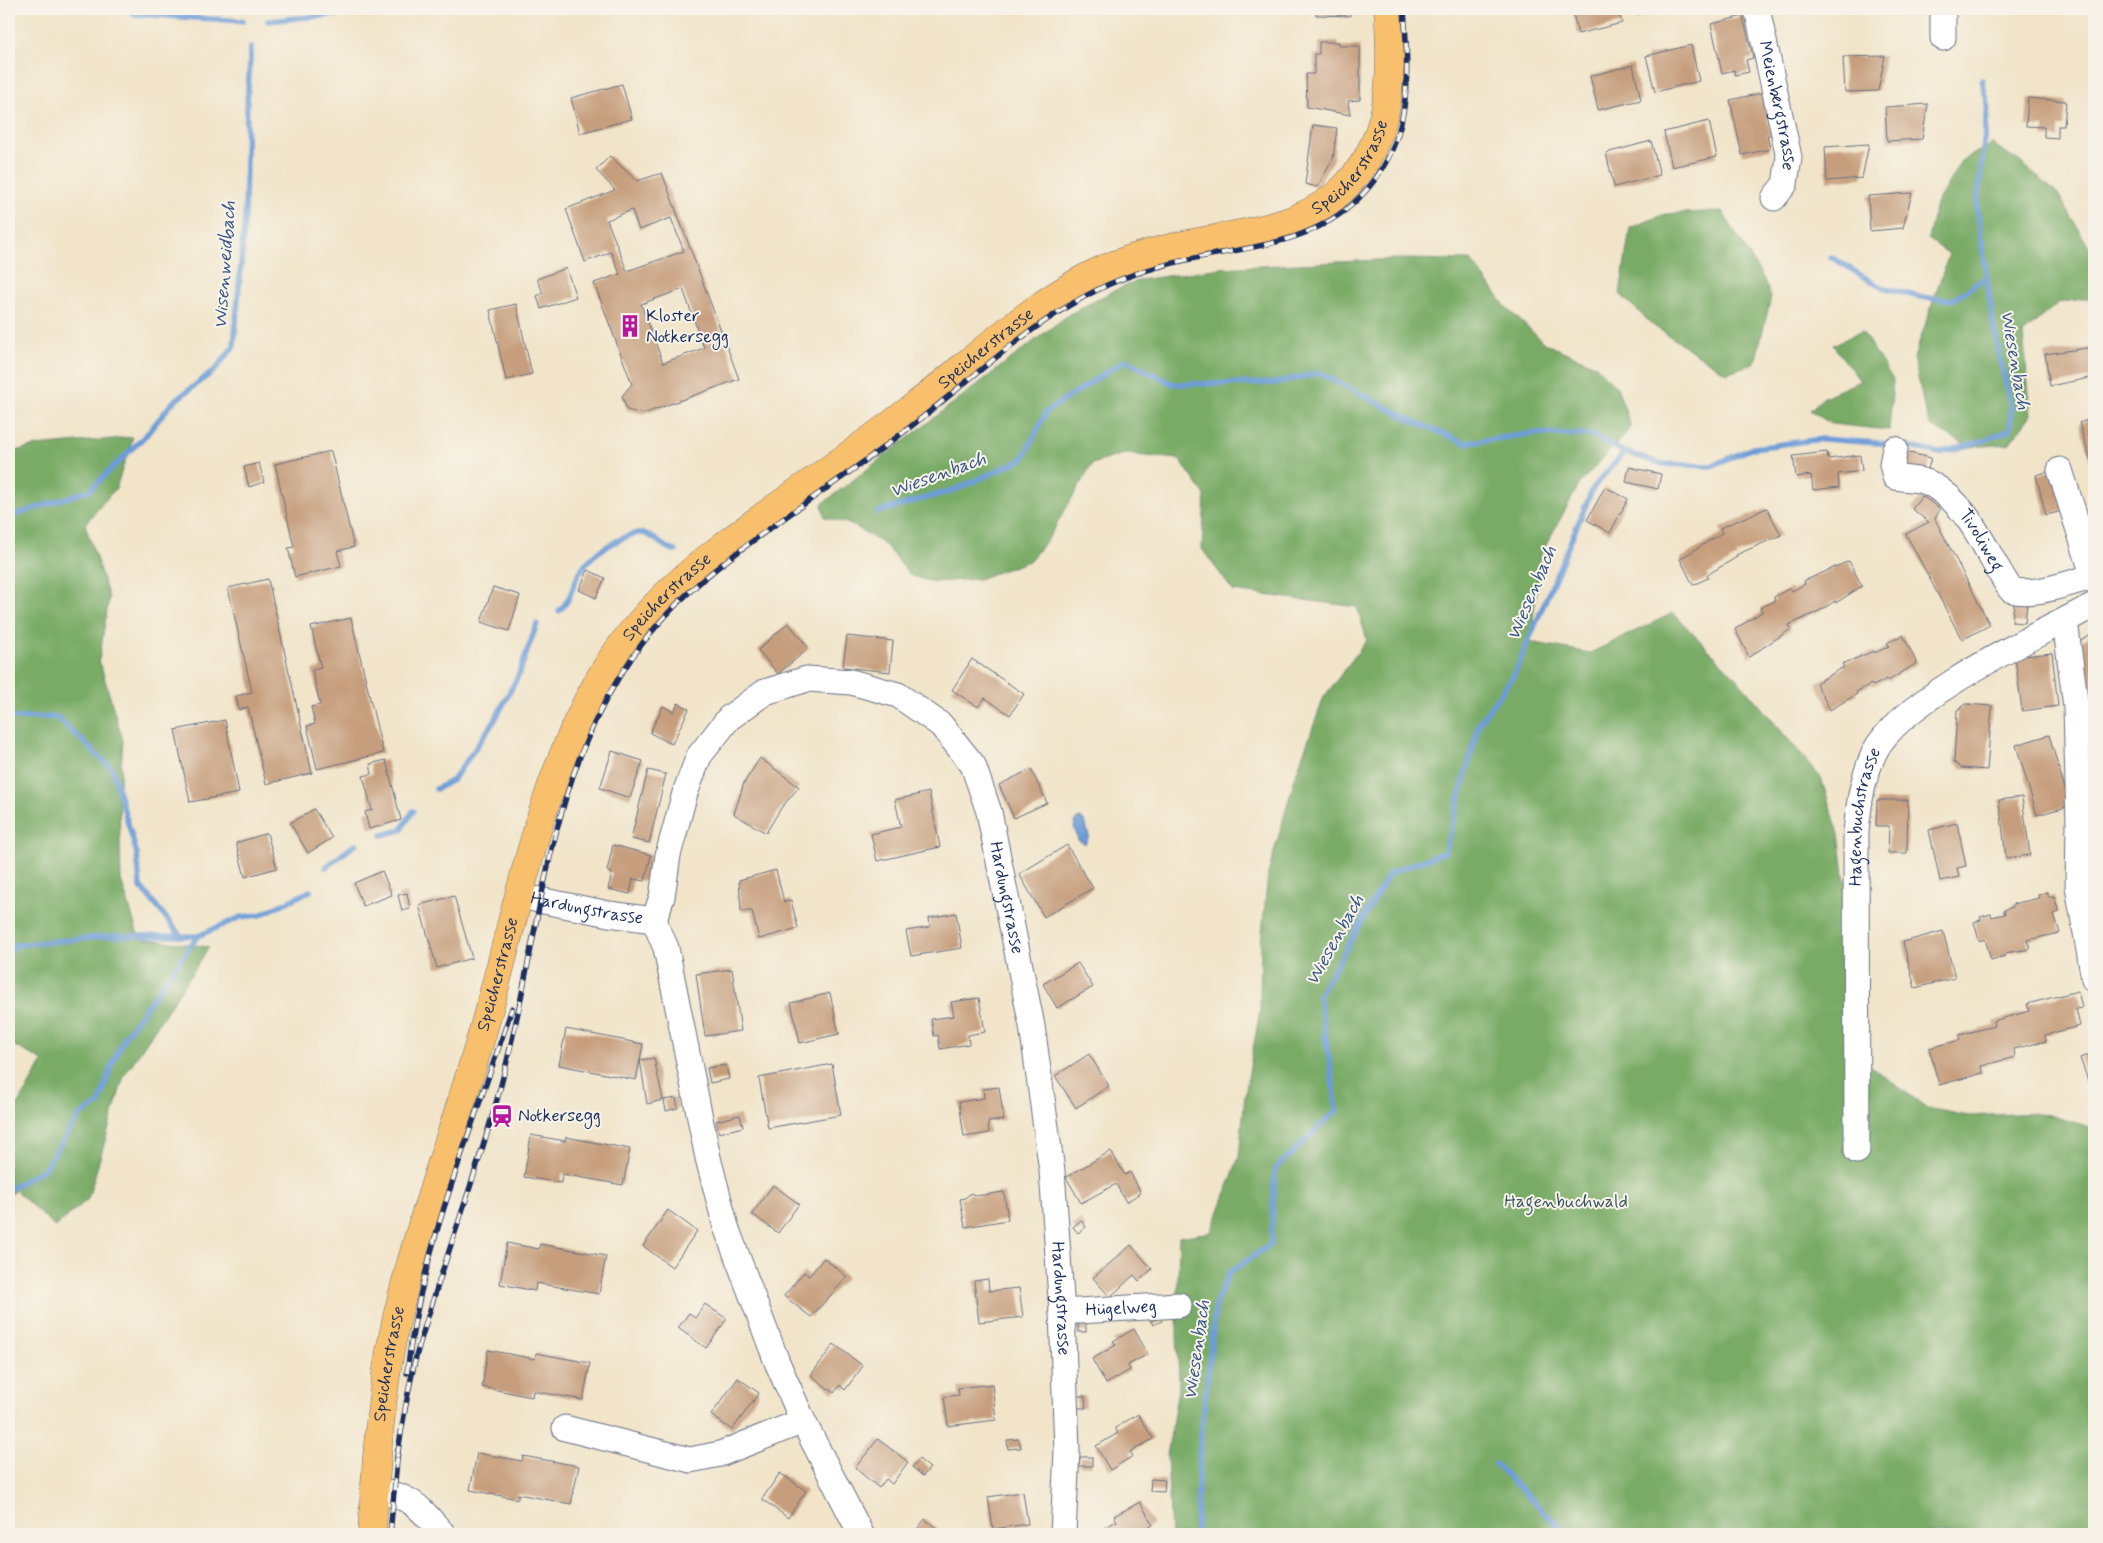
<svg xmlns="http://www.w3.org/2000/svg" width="2103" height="1543" font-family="Mynerve,sans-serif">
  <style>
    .forest { fill: #79ab66; stroke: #4a6d62 }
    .water { fill: #6d9dd7; stroke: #44669a }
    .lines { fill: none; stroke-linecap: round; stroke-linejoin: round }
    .stream { stroke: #6d9dd7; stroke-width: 5.5 }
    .building { fill: #c69e7d; fill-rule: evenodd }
    .minor-casing { stroke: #666e83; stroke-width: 27 }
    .major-casing { stroke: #666e83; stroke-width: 29 }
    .minor { stroke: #fff; stroke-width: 25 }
    .major { stroke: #f8bf6c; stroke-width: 28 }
    .rail-casing { stroke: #1b2f5e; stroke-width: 5.5 }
    .rail { stroke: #f7f3e8; stroke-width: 4; stroke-dasharray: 11; stroke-linecap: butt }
    .labels { text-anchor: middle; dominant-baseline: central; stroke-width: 4; stroke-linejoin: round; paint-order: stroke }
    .street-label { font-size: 18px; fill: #1b2f5e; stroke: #f7f3e8 }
    .poi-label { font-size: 18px; fill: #1b2f5e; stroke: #f7f3e8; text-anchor: start }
    .park-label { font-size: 18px; fill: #3a5564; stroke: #f7f3e8 }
    .water-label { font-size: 19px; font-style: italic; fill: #385688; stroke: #f7f3e8 }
  </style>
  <rect width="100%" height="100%" fill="#f7f3e8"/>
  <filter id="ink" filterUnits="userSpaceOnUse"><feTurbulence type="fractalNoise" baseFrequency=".02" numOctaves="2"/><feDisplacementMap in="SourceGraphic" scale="10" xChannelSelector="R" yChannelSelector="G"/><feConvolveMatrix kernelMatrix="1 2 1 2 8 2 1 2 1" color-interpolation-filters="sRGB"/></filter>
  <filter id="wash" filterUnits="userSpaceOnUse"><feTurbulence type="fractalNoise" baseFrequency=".0096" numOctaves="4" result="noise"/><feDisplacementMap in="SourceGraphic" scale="20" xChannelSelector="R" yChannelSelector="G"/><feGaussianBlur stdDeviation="1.12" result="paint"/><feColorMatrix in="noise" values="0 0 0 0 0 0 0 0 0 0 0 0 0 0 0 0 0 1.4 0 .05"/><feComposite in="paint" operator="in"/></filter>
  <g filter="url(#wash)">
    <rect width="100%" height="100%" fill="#f1e4c9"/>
    <g class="forest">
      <path d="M1992,144L2019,161L2058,194L2094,256V297L2058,303L2023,333L2031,415L2009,444L1971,447L1930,426L1924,407L1914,358L1949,254L1928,239L1936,204L1961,161Z"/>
      <path d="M1722,211L1763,278L1771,297L1755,363L1726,373L1654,326L1620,294L1630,228L1665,214Z"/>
      <path d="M1397,259L1471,260L1506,307L1544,343L1595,365L1617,387L1631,428L1580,483L1541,554L1530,642L1590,653L1673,613L1739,681L1821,778L1839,834L1868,1064L1927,1108L1968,1116L2041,1113L2094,1128V1534H1171L1167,1456L1179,1382L1177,1333L1179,1237L1211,1232L1239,1157L1245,1095L1260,1010L1261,943L1268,874L1296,774L1324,697L1367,640L1357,607L1233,591L1202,549L1205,495L1179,459L1124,454L1092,464L1048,539L1029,561L978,579L934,582L911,576L885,545L853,525L825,517L822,504L1068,315L1111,292L1140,280L1221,268Z"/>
      <path d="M1862,331L1893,380L1889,430L1831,424L1810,410L1824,397L1860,381L1833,345Z"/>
      <path d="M133,437L116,488L85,524L109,598L99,660L123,741L119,797L121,880L139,938L209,947L124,1076L88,1199L55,1227L15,1190L9,1197V1120L43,1061L9,1043V453L35,446Z"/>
    </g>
    <path class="water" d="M1080,818L1085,821L1089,836L1085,844L1078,840L1074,826L1076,820Z"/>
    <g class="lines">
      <g class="stream">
        <path d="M133,14L243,21"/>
        <path d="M268,21L392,9"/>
        <path d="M1831,257L1879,286L1919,297L1952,300L1985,278"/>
        <path d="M1900,445L1939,453L1980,442L2010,430L2011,408L1994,330L1977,208L1988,105L1982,80"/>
        <path d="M878,512L957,489L1023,459L1046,412L1125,360L1173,384L1274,383L1320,373L1413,421L1465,443L1537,433L1593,435L1624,452L1663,464L1711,466L1753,448L1822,439L1891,444"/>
        <path d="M9,517L90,490L147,434L172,403L215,370L234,346L245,215L247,103L251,47"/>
        <path d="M559,611C569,602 571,592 576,580C584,561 599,550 617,541C625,537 634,532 643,533C656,536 661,548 676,551"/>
        <path d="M9,718L57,717L112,769L137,854L140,886L181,936"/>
        <path d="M436,789L453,780L495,720L518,676L537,624"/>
        <path d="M382,835L401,830L413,811"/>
        <path d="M326,867L356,844"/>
        <path d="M9,953L15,945L112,936H198"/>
        <path d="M9,1189L44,1169L79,1116L99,1104L112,1064L125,1036L198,936L241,917L260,915L310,891"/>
        <path d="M1495,1464L1567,1534"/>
        <path d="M1196,1534L1200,1444L1216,1302L1229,1273L1271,1244L1275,1169L1337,1110L1319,995L1390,873L1445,852L1479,723L1514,675L1593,488L1624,452"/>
      </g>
    </g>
    <g id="blocks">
      <g class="building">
        <path d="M1316,9H1350V16L1316,15Z"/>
        <path d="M1572,9H1618L1622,23L1578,34Z"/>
        <path d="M1633,9H1660L1635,15Z"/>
        <path d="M1743,16L1753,58L1746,60L1749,72L1735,75L1734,70L1722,73L1711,24Z"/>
        <path d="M1319,42H1339V46H1360V100L1348,101L1350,115L1307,107L1306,74H1314V54H1319Z"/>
        <path d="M1691,45L1699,81L1655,92L1646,56Z"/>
        <path d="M1885,56L1878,91L1845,92L1843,57Z"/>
        <path d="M1633,65L1641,100L1598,110L1590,76Z"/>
        <path d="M622,84L632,119L580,133L571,98Z"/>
        <path d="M1762,93L1771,135H1767L1770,149L1742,155L1730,100Z"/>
        <path d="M2028,98L2066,101L2064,126H2058V138L2044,137V127L2026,126Z"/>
        <path d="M1928,104L1922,139L1887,141L1885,107Z"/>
        <path d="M1709,121L1717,157L1672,167L1664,132Z"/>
        <path d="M1313,125L1337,128L1333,159L1317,187L1305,184Z"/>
        <path d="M1651,141L1660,175L1614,187L1606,153Z"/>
        <path d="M1869,144L1862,178L1827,181L1825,147Z"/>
        <path d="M610,156L637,181L662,173L739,379L643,414L627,410L622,396L632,384L594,283L620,274L611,252L585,262L566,209L615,190L596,170ZM632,210L639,230L671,218L684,251L627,271L607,220ZM683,289L704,348L663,363L641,304Z"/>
        <path d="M1912,193L1903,228L1870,231L1868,196Z"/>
        <path d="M566,268L576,297L541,309L537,296L543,293L537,279Z"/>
        <path d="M516,304L532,374L506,380L490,310Z"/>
        <path d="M2094,347V377L2050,386L2045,354Z"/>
        <path d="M2094,418V471L2079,423Z"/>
        <path d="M331,451L354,547L337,551L341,566L295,577L288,548L294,547L275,464Z"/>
        <path d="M1901,451L1931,458L1927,473L1897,466Z"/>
        <path d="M1827,452L1828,459L1860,455L1862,471L1838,474L1839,487L1813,490L1811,475L1796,477L1793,456Z"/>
        <path d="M259,463L264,482L249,487L244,467Z"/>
        <path d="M1629,467L1661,474L1658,489L1626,482Z"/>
        <path d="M2057,469L2067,510L2046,515L2036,475Z"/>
        <path d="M1605,487L1628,499L1610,533L1587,520Z"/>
        <path d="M1922,496L1940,509L1935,519L1990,625L1962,640L1906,534L1929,522L1912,509Z"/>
        <path d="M1767,508L1781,535L1736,555L1737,557L1707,575L1708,578L1693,585L1680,559L1722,533L1720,528Z"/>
        <path d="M1849,561L1862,586L1836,603L1835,601L1821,610L1789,625L1791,629L1749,657L1735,629L1762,612L1760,608L1775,601L1774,597L1790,588L1792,591L1805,584L1804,581Z"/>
        <path d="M588,570L605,578L596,598L579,590Z"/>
        <path d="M268,579L312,773L266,784L248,707L239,710L236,696L252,692L228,588Z"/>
        <path d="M493,587L520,595L509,631L481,622Z"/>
        <path d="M2014,602L2027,604L2025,623L2012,622Z"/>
        <path d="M351,618L383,753L317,769L307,726L315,724L311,707L320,705L312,670L321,668L311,627Z"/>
        <path d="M788,623L809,648L778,674L758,650Z"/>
        <path d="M2094,633V752H2091L2078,643Z"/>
        <path d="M1903,635L1917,663L1888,681L1887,679L1873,686L1871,684L1856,692L1857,694L1830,710L1816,683L1844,667L1842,664L1874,651L1875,653L1889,646L1887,643Z"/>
        <path d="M847,636L893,641L890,672L843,667Z"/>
        <path d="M2052,653L2058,706L2022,711L2015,657Z"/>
        <path d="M972,659L1024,694L1010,715L985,698L978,707L952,690Z"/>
        <path d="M678,703L689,709L672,744L650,733L663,706L674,712Z"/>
        <path d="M1966,704L1992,706L1987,770L1961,768L1954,762L1957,710Z"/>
        <path d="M225,720L239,793L190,802L175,730Z"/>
        <path d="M2049,735L2070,806L2037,815L2016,745Z"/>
        <path d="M612,751L643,761L630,798L600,788Z"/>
        <path d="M760,758L799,787L781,808L766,833L734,814L744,783Z"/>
        <path d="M386,760L401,820L369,829L365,812L372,810L363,776L372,774L370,764Z"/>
        <path d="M1031,769L1047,803L1014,818L999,785Z"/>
        <path d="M648,770L666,774L649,843L631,839Z"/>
        <path d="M929,792L940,847L877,861L871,834L901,827L895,800Z"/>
        <path d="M2022,797L2030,855L2006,858L1999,800Z"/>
        <path d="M1877,800H1908L1907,853H1888L1889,826H1876Z"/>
        <path d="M314,809L332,838L308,853L290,823Z"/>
        <path d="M1957,823L1966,866L1957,868L1959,877L1940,881L1929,830Z"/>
        <path d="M267,833L277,868L245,877L236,843Z"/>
        <path d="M613,845L651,855L645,881L633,879L630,894L608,889L612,873L607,871Z"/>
        <path d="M1067,845L1093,888L1044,917L1019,874Z"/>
        <path d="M776,870L784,902L791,900L798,928L759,939L752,911H741L739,880Z"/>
        <path d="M382,871L392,895L363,906L354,883Z"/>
        <path d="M2047,892L2049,897L2054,896L2059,912L2054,914L2060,933L2027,940L2030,949L2005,953V956L1991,960L1985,939L1979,941L1974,922L1981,920L1980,917L1991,914L1992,917L2005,914L2004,910L2013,907V904L2039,898L2038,895Z"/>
        <path d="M407,893L410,909L402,911L398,895Z"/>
        <path d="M454,896L472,958L437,968L419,905Z"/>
        <path d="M956,913L962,948L911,956L906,931L930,927L929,918Z"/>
        <path d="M1943,931L1955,978L1915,988L1903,942Z"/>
        <path d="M1078,963L1093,987L1057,1008L1043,984Z"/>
        <path d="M732,969L741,1031L705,1036L696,974Z"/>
        <path d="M2078,991L2082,1008L2076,1009L2080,1026L2045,1035L2046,1041L2014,1049L2015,1057L1981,1066L1983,1073L1939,1085L1929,1048L1960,1040L1959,1035L1994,1026L1993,1021L2029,1011L2027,1004Z"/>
        <path d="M830,993L839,1034L800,1043L791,1003Z"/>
        <path d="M979,998L985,1032L968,1035L969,1044L940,1049L938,1035L934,1036L931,1019L954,1016L951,1002Z"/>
        <path d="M566,1029L643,1044L636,1080L559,1065Z"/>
        <path d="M2094,1053V1097L2080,1058Z"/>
        <path d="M1089,1054L1109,1086L1076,1108L1055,1076Z"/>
        <path d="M654,1058L663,1100L647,1104L640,1060Z"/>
        <path d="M832,1064L841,1115L768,1128L759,1078Z"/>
        <path d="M726,1065L729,1079L710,1083L707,1068Z"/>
        <path d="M999,1087L1004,1120L988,1122L989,1133L964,1137L959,1102L984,1098L983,1089Z"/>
        <path d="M676,1098L678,1108L666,1111L664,1100Z"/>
        <path d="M740,1115L743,1127L719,1133L716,1121Z"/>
        <path d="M531,1135L565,1141L566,1137L630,1149L623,1185L562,1174L561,1183L524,1177Z"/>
        <path d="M1111,1151L1125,1175L1130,1172L1141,1193L1126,1202L1116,1184L1081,1203L1066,1177Z"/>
        <path d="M773,1185L799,1204L778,1233L752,1214Z"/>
        <path d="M1004,1192L1008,1220L965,1227L960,1199L965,1198L971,1193L976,1196Z"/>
        <path d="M668,1210L697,1231L672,1267L643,1246Z"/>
        <path d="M1081,1220L1086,1227L1078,1233L1073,1227Z"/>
        <path d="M507,1243L539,1249L540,1244L606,1256L599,1294L536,1283L535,1291L500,1284Z"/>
        <path d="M1131,1245L1152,1269L1139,1281L1134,1275L1110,1297L1093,1278Z"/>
        <path d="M824,1258L847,1277L811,1317L784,1296L804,1272L809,1276Z"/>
        <path d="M988,1279L989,1291L1019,1288L1023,1317L979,1322L974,1281Z"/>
        <path d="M705,1304L727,1319L706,1348L678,1328L689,1313L695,1318Z"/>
        <path d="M1158,1313L1162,1321L1153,1325L1149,1317Z"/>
        <rect x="1078" y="1323" width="8" height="9"/>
        <path d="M1134,1329L1148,1354L1128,1365L1130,1370L1106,1384L1092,1359L1116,1345L1113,1341Z"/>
        <path d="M834,1344L863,1366L845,1390L840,1385L834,1393L811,1375Z"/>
        <path d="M488,1350L535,1359L536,1353L590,1363L583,1400L533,1391L532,1397L482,1387Z"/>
        <path d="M738,1378L759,1393L732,1430L711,1415Z"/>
        <path d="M992,1384L996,1420L948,1426L944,1397L959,1395L958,1388Z"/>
        <path d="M1077,1396H1085L1086,1408H1077Z"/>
        <path d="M1138,1414L1153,1439L1130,1452L1133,1456L1110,1470L1096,1446L1118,1433L1115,1428Z"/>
        <path d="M878,1439L908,1462L892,1484L886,1479L879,1488L855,1468Z"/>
        <path d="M1019,1439L1021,1448L1008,1449L1007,1440Z"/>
        <path d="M477,1453L522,1461L523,1456L579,1466L571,1504L518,1494V1499L470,1490Z"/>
        <path d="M1080,1457H1092V1466H1079Z"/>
        <path d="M919,1459L930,1468L923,1476L912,1467Z"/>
        <path d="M780,1473L806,1491L788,1518L762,1499Z"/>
        <path d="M1151,1479L1165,1480L1164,1492L1150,1491Z"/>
        <path d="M1023,1492L1028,1524L993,1529L988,1497Z"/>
        <path d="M1140,1502L1153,1525L1137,1534H1093L1117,1521L1114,1516Z"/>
        <path d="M925,1519L944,1534H913Z"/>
      </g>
    </g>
  </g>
  <g filter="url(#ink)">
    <use href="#blocks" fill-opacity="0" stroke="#666e83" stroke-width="1"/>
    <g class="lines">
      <defs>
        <g id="minor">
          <path id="s1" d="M1757,9L1789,157L1785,184L1774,198"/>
          <path d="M1943,38V9"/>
          <path id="s2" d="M1895,449L1892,464L1895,477C1905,479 1920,479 1929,483C1972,506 1985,553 2011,590C2036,597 2068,582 2094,577"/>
          <path d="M2060,470L2094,578"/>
          <path d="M2065,621L2076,707L2079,825L2078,887L2094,979"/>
          <path id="s3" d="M519,896L609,914L654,920L666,948L708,1158L726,1227L777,1362L803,1421L861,1534"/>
          <path id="s4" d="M654,920L662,897L668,855L685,793L699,756L729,718L765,692L807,679L851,682L898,695L941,725L973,765L989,812L1032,1026L1052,1171L1062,1312L1067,1450L1063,1534"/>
          <path id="s5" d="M1857,1151L1856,832C1859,802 1862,779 1875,751C1902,698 2040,634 2094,605"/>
          <path id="s6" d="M1062,1312L1179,1305"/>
          <path d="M565,1428L690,1460L720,1454L803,1421"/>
          <path d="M375,1491C413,1496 419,1507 443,1534"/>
        </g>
        <g id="major">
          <path id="s7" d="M372,1534C376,1464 380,1394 395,1326C419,1218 461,1115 489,1009C520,897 542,779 600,678C630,626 674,583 722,547C786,498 853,455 916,405C973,361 1028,307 1093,274C1126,258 1162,249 1198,242C1249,232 1306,226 1345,187C1393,138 1393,73 1388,9"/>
        </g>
      </defs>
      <use href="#minor" class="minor-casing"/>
      <use href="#major" class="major-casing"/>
      <use href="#minor" class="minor"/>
      <use href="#major" class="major"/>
      <defs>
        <g id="rail">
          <path d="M407,1373C421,1247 473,1128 512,1008"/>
          <path d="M397,1457C403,1422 408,1387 417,1353C442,1266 474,1182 498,1096C552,903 541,712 711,573C774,522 842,480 905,431C968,383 1028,324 1099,289C1131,273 1165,264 1200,257C1257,246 1315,242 1359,198C1413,144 1409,79 1404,9"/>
          <path d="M390,1534L398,1450"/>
        </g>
      </defs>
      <use href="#rail" class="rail-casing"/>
      <use href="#rail" class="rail"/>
    </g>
  </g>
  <defs>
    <symbol id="building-bare" viewBox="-9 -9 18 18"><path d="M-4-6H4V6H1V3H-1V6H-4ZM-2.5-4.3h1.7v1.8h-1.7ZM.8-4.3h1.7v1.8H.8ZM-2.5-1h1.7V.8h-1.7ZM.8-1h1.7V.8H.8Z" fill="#b5179e" stroke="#f7f3e8" stroke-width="2.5" paint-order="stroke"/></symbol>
    <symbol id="station-bare" viewBox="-9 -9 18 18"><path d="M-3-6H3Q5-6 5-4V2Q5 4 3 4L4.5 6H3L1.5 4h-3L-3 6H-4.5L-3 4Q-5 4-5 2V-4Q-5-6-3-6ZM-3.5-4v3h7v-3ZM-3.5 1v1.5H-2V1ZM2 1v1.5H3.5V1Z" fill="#b5179e" stroke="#f7f3e8" stroke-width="2.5" paint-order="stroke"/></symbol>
  </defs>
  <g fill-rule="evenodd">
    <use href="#building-bare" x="614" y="310" width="32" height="32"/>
    <use href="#station-bare" x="486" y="1100" width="32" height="32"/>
  </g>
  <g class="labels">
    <g class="street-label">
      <text stroke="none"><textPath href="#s1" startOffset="99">Meienbergstrasse</textPath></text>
      <text stroke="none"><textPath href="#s7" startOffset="1820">Speicherstrasse</textPath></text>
      <text stroke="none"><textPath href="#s7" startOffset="1401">Speicherstrasse</textPath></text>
      <text stroke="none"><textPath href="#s2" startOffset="142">Tivoliweg</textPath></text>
      <text stroke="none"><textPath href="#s7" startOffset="996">Speicherstrasse</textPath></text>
      <text stroke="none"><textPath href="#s5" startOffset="335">Hagenbuchstrasse</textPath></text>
      <text stroke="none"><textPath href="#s4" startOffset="641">Hardungstrasse</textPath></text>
      <text stroke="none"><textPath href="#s3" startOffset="69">Hardungstrasse</textPath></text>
      <text stroke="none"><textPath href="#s7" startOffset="576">Speicherstrasse</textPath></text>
      <text stroke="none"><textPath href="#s4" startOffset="1046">Hardungstrasse</textPath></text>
      <text stroke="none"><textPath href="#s6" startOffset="59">Hügelweg</textPath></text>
      <text stroke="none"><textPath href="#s7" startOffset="171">Speicherstrasse</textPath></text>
    </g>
    <g class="poi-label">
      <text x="646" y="316">Kloster<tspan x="646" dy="21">Notkersegg</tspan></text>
      <text x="518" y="1116">Notkersegg</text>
    </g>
    <g class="park-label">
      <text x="1566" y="1202">Hagenbuchwald</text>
    </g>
    <g class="water-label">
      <text transform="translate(225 265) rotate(-86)">Wisenweidbach</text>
      <text transform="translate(2015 360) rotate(80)">Wiesenbach</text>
      <text transform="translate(938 475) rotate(-20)">Wiesenbach</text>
      <text transform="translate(1532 593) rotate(-67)">Wiesenbach</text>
      <text transform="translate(1335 940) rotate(-61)">Wiesenbach</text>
      <text transform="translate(1197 1350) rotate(-82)">Wiesenbach</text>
    </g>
  </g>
  <rect width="2103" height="1543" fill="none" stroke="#f7f3e8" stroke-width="30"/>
</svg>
